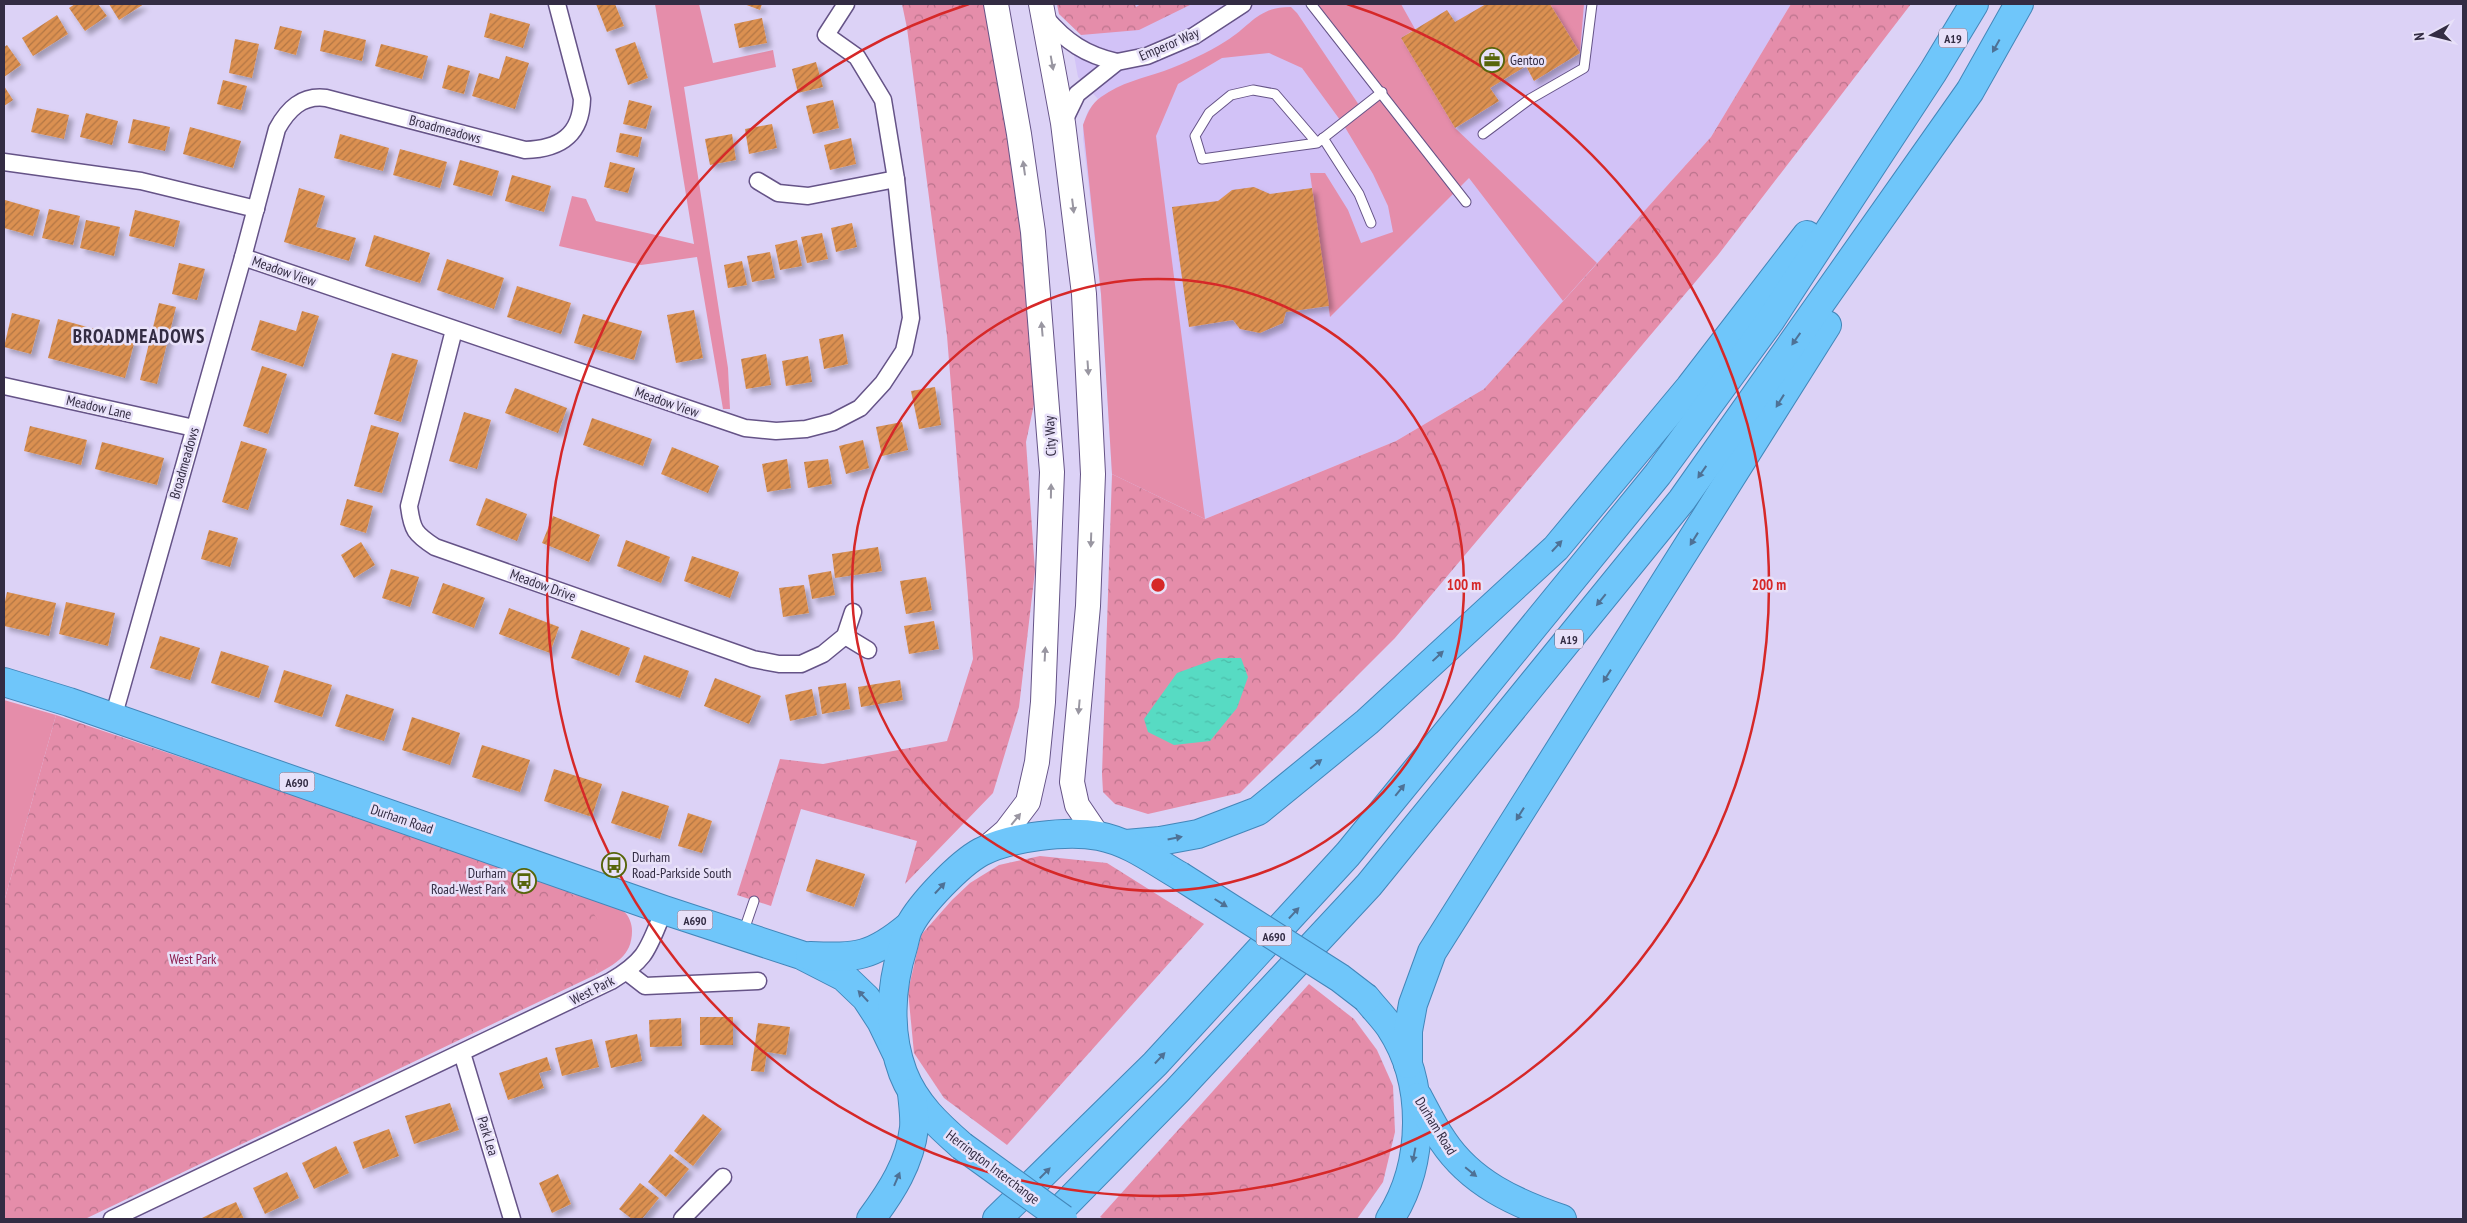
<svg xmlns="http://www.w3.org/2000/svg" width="2467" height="1223" font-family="'PT Sans Narrow',sans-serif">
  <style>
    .built { fill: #d2c2f7 }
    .grass { fill: #e58daa }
    .forest { fill: url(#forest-crowns) }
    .water { fill: url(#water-ripples) }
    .building { fill: url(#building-hatch); filter: url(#shadow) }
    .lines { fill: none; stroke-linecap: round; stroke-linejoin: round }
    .service-casing { stroke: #655387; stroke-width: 11 }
    .minor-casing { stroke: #655387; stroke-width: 19 }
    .secondary-casing { stroke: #655387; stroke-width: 26 }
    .trunk-casing { stroke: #4386b9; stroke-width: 30 }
    .service { stroke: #fff; stroke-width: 9 }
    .minor { stroke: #fff; stroke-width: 16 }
    .secondary { stroke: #fff; stroke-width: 24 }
    .trunk { stroke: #6fc6fa; stroke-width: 28 }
    .trunk-bridge-casing { stroke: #4386b9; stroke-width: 30; stroke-linecap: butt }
    .trunk-bridge { stroke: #6fc6fa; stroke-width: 28 }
    .oneway { fill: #4e7195 }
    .oneway2 { fill: #9996a1 }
    .ring { fill: none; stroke: #d62828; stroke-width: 2.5 }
    .labels { text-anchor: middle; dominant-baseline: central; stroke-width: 5; stroke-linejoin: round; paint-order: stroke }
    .shield { fill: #e8e1f9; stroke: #69627a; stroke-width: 1 }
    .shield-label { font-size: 12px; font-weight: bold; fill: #332c43 }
    .street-label { font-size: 14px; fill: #332c43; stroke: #e8e1f9 }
    .poi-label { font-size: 14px; fill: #332c43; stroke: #e8e1f9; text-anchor: start }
    .park-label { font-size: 14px; fill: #8b1c4d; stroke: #e8e1f9 }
    .district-label { font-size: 19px; font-weight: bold; letter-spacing: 1px; fill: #332c43; stroke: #e8e1f9 }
    .centre { fill: #d62828; stroke: #e8e1f9; stroke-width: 2.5 }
    .ring-label { font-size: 15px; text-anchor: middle; font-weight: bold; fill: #d62828; stroke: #e8e1f9; stroke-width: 5; stroke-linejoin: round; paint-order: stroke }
  </style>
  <defs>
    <pattern id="forest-crowns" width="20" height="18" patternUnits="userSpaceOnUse" patternTransform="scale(1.25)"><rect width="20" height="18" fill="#e58daa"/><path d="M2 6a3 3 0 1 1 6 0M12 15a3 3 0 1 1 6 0" fill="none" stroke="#ba738c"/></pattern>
    <pattern id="water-ripples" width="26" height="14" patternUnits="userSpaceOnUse" patternTransform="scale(1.25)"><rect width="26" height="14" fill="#57dbc3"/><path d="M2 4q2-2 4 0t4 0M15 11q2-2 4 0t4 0" fill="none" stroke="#4cbca9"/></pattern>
    <pattern id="building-hatch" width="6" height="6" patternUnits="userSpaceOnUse" patternTransform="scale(1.25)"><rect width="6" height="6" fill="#db9051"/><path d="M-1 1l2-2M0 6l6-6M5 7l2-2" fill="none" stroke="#b27645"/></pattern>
    <filter id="shadow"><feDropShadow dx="4.5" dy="4.5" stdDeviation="2.5" flood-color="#0004"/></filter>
  </defs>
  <rect width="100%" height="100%" fill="#dcd2f6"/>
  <path class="built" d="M1057,4H1791L1711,137L1484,389L1396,441L1205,519L1112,474L1101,294L1083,138V125L1088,111L1098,99L1078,77L1074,55L1081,35L1059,14Z"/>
  <g class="grass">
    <path d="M655,4H699L713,63L773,50L776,67L684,87L728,368L730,409H723L697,257L641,265L559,246L572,196L586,199L596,221L694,244Z"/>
    <path d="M1311,4H1401L1415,29L1401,38L1455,128L1597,263L1563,301L1469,178L1330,317L1310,173H1325L1348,210L1361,243L1393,232L1388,206L1373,174L1343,124L1302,68L1269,53L1222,58L1178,84L1156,136L1205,519L1112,474L1101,294L1083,125C1087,114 1091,104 1101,97C1122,82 1141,79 1164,71C1185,63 1207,53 1226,41C1252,25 1257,7 1291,7L1297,13L1361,108L1381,93Z"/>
    <path d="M1550,4H1584L1580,53Z"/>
    <path d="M4,700L56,715L4,902Z"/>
    <path d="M569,891C587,896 608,899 623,911C629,915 632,924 632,931C632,956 615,964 595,975C606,933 603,918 569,891Z"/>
  </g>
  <g class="forest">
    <path d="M902,4H996L1044,357L1026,442L1035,571L1019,707L993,793L905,884L917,841L801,809L771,906L737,895L780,759L823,764L947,741L973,659L947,336L907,28Z"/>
    <path d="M1057,4H1135L1136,7L1141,4H1192L1139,30L1081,35L1059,14Z"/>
    <path d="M1791,4H1911L1718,255L1395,638L1240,793L1148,814L1115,804L1103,792L1102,774L1112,474L1205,519L1396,441L1484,389L1711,137Z"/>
    <path d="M56,715L499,865C533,877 599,892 602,936C603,949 599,962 595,975L85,1219H4V902Z"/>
    <path d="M1040,856L1107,863L1204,924L1007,1145L944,1098L914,1053L908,991L921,935L952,900L970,883L999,865Z"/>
    <path d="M1309,984L1354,1019L1377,1050L1393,1086L1395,1132L1383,1182L1357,1219H1104L1100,1217Z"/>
  </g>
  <path class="water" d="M1218,658H1241L1248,677L1237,708L1210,741L1174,745L1148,732L1144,719L1177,673Z"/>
  <g class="building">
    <path d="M75,4H98L107,16L85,31L69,8Z"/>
    <path d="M109,4H144L119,20Z"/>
    <path d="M596,4H615L624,26L607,32Z"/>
    <path d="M744,4H762L760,10Z"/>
    <path d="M1486,4H1550L1580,53L1534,81L1526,66L1490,88L1499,101L1455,128L1401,38L1447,10L1455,22Z"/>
    <path d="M490,13L530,24L523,48L484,37Z"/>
    <path d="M57,15L68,34L33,56L22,38Z"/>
    <path d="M762,18L767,43L739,48L734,24Z"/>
    <path d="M280,26L302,31L296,55L274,49Z"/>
    <path d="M324,30L366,40L362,61L320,51Z"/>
    <path d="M235,39L259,44L252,78L229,73Z"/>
    <path d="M635,42L648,78L628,85L615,49Z"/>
    <path d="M381,44L428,56L422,79L375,66Z"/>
    <path d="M7,45L21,65L4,77V47Z"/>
    <path d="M506,56L529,63L515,109L472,96L479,73L499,79Z"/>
    <path d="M816,62L823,87L798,93L792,69Z"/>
    <path d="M448,65L470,71L464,94L442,88Z"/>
    <path d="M223,80L247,86L241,110L217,104Z"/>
    <path d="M4,86L13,100L4,106Z"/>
    <path d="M629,100L652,106L646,129L623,124Z"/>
    <path d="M833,100L839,128L813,134L806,106Z"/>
    <path d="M37,108L69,115L64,139L31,132Z"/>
    <path d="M86,113L118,121L112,145L80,137Z"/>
    <path d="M133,119L170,127L165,151L128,143Z"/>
    <path d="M772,124L777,148L749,154L745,129Z"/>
    <path d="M190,127L241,141L233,168L183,154Z"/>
    <path d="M620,133L642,137L638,157L616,152Z"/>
    <path d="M340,134L389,148L383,171L334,158Z"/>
    <path d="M732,134L736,160L710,165L705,139Z"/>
    <path d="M851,138L856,164L830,170L824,145Z"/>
    <path d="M400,149L447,162L440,188L393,175Z"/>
    <path d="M460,160L499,171L492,196L453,185Z"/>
    <path d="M610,162L635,168L628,193L604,187Z"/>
    <path d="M512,175L551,186L544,212L505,201Z"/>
    <path d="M1254,187L1270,194L1312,188L1329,306L1286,312L1283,323L1260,333L1240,329L1233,320L1189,327L1172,207L1218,201L1232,190Z"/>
    <path d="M299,188L325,196L316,227L356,238L349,261L284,242Z"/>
    <path d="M5,200L40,210L33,236L4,228Z"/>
    <path d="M49,209L80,216L73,245L42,238Z"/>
    <path d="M135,210L180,221L174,247L129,236Z"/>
    <path d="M86,220L120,227L114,256L80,248Z"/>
    <path d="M852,223L857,247L836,252L831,228Z"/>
    <path d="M822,233L828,259L807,263L801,237Z"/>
    <path d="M374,235L430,253L420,283L365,266Z"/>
    <path d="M797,240L802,266L780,270L775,245Z"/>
    <path d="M770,252L775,278L752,282L747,256Z"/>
    <path d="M447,259L504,278L494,309L437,290Z"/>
    <path d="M742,261L747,285L728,288L724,265Z"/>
    <path d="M179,263L205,269L197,300L172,294Z"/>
    <path d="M517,286L571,303L561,334L507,317Z"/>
    <path d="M159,303L176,307L157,384L140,380Z"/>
    <path d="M694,310L703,358L676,363L667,315Z"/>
    <path d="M302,311L319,316L303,367L251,350L260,320L296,331Z"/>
    <path d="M12,313L40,320L31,354L4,347Z"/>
    <path d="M583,314L642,331L634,360L574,343Z"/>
    <path d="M58,319L135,340L125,378L48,358Z"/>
    <path d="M843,334L848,364L824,369L819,339Z"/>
    <path d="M392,353L418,360L401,422L374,414Z"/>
    <path d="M766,354L771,385L746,389L741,359Z"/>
    <path d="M808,356L812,382L786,386L782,361Z"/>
    <path d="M262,366L287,374L268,434L243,426Z"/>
    <path d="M935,387L941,425L919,429L911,391Z"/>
    <path d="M515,388L567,408L558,433L505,413Z"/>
    <path d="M464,412L491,420L477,469L449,461Z"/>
    <path d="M592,418L652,439L643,466L583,445Z"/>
    <path d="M902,422L908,450L882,456L876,427Z"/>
    <path d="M371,425L399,433L382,493L354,486Z"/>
    <path d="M30,426L87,440L81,465L24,451Z"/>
    <path d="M863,440L869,468L846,474L839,446Z"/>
    <path d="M241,441L267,449L248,510L222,502Z"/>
    <path d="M102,442L164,458L157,485L95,469Z"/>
    <path d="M672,447L719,466L708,493L661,474Z"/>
    <path d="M787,459L791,488L767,492L762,464Z"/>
    <path d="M828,459L832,484L808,488L804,462Z"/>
    <path d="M486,498L527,514L517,541L476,525Z"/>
    <path d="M347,499L373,506L366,533L340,525Z"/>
    <path d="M553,516L600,535L589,562L542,543Z"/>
    <path d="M209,530L238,538L230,567L201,559Z"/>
    <path d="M626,540L670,557L661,583L617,566Z"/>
    <path d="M361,542L375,565L354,578L341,555Z"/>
    <path d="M878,547L882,571L835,578L832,554Z"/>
    <path d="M692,556L739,572L730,598L684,581Z"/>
    <path d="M391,569L419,577L410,607L382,598Z"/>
    <path d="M831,571L835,595L812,599L808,575Z"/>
    <path d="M926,577L932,610L906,614L900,581Z"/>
    <path d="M443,583L485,598L474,628L432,613Z"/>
    <path d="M804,585L809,613L783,617L779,588Z"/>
    <path d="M7,592L56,603L49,636L4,626V606Z"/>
    <path d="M66,602L115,613L108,646L59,634Z"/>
    <path d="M509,608L559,627L550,653L499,634Z"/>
    <path d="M934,621L939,649L909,654L904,626Z"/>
    <path d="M581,630L630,648L619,676L571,658Z"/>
    <path d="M160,636L200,648L190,680L150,668Z"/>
    <path d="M221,651L269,666L259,698L211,683Z"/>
    <path d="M644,655L689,671L680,698L635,682Z"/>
    <path d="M284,670L332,685L322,717L274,702Z"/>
    <path d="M715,678L761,696L749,724L704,706Z"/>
    <path d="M900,680L903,700L861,707L858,687Z"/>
    <path d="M846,683L850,709L822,714L818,687Z"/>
    <path d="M812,689L817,715L790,721L785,695Z"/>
    <path d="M346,694L394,709L384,741L335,726Z"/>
    <path d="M412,717L460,733L450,765L402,750Z"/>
    <path d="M482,745L530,760L520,792L472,777Z"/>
    <path d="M554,769L602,784L592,817L544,801Z"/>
    <path d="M622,791L669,806L660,839L611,823Z"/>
    <path d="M688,813L712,821L702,853L678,846Z"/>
    <path d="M816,859L865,874L854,907L806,891Z"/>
    <rect x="700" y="1017" width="33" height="28"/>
    <path d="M681,1018L682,1046L650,1047L649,1020Z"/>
    <path d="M758,1023L790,1027L786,1055L767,1052L764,1072L751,1071Z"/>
    <path d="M637,1034L642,1061L611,1068L605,1041Z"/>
    <path d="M592,1039L599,1067L562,1076L555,1048Z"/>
    <path d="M547,1057L551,1070L539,1073L544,1088L508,1100L499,1073Z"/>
    <path d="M450,1103L459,1130L414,1144L405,1116Z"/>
    <path d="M703,1114L722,1129L693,1166L674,1151Z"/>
    <path d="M389,1129L399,1156L363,1169L353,1142Z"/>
    <path d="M336,1146L349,1173L314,1189L302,1163Z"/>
    <path d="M670,1154L689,1169L666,1197L648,1182Z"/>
    <path d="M287,1172L299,1198L265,1214L253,1188Z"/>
    <path d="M558,1174L571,1204L552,1213L539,1183Z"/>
    <path d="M640,1183L659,1198L642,1219H632L619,1209Z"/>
    <path d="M236,1202L244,1219H200L218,1210Z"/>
  </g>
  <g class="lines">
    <defs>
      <g id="service">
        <path d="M1311,4L1466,202"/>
        <path d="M1483,134L1530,99L1584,68L1592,4"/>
        <path d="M1323,138L1359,194L1371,223"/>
        <path d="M1317,143L1275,94L1253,90L1231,95L1209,113L1195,136L1202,159L1317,143L1382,92"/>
        <path d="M743,933L754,901"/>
      </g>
      <g id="minor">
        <path d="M1045,17C1066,42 1086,55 1117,62"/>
        <path d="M1063,123L1077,94L1117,62L1147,56L1194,36L1243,4"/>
        <path d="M4,162L141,181L256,209"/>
        <path d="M758,181L778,193L808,196L896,179"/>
        <path d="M243,257L745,428L776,431L806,429L833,422L860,408L883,383L904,351L911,318L896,179L883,100L857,57L826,35L846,4"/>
        <path d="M454,330L409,506C412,530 415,534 435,547L753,659L779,664H801L823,654L845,636L853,612"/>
        <path d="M4,386L194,428"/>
        <path d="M845,636L868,650"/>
        <path d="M113,718L243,257L277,129C288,109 302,95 326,98L525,150C559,149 581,136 582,99L557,4"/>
        <path d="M627,972L645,986L758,981"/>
        <path d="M462,1053L512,1219"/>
        <path d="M112,1219L611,981C648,959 648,948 664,910"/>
        <path d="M682,1219L723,1177"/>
      </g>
      <g id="secondary">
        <path d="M1041,4L1063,123L1084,294L1093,474L1088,606L1072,782L1077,805L1098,836"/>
        <path d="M984,850L1006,831L1028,802L1037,762L1043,702L1052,472L1033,232L1019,134L996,4"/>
      </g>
      <g id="trunk">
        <path d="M4,682L69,702L664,910L801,955L844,977L866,998L881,1021L896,1052"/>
        <path d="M1126,844L1160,841L1198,834L1258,811L1367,722L1556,548L1690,387L1807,235"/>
        <path d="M810,956C857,958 872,957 909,926"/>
        <path d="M1366,998C1374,1008 1383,1017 1390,1027C1427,1083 1425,1164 1390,1219"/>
        <path d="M1408,1064V1031L1413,1004L1432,952L1827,325"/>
        <path d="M1418,1097C1426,1112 1433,1127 1443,1141C1471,1183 1515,1203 1562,1219"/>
        <path d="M962,1146C938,1125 915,1104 903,1073C888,1033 890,988 903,947C905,940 906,931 910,925C921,904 959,864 981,852C1010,837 1067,830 1099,836C1130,842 1154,861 1180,876"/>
        <path d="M871,1219C891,1192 910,1163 914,1128C915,1117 913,1104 912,1093"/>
        <path d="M997,1219L1155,1064L1348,854L1658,474L1770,321L1933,72L1974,4"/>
        <path d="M1051,1219L1177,1091L1369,885L1682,500L1970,91L2019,4"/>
      </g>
    </defs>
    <use href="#service" class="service-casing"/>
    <use href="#minor" class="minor-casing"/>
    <use href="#secondary" class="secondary-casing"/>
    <use href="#trunk" class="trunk-casing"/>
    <use href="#service" class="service"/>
    <use href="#minor" class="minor"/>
    <use href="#secondary" class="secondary"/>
    <use href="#trunk" class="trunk"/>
    <defs>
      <g id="trunk-bridge">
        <path d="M1180,876L1340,978L1366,998"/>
        <path d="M962,1146L1063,1219"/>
      </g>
    </defs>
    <use href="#trunk-bridge" class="trunk-bridge-casing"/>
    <use href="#trunk-bridge" class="trunk-bridge"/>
  </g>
  <defs><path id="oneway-solid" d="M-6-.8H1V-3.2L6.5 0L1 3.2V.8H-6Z" transform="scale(1.25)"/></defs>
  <g class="oneway">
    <use href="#oneway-solid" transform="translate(1996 46) rotate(119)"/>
    <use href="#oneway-solid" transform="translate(1796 339) rotate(125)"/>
    <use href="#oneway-solid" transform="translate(1780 401) rotate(122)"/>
    <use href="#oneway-solid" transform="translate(1702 472) rotate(125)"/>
    <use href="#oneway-solid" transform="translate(1694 539) rotate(122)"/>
    <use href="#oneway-solid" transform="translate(1557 546) rotate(-47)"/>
    <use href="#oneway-solid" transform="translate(1601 600) rotate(129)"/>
    <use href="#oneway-solid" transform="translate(1438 656) rotate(-43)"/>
    <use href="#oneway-solid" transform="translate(1607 676) rotate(122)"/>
    <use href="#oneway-solid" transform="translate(1316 764) rotate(-39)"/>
    <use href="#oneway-solid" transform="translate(1400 790) rotate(-51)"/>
    <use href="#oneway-solid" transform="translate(1520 814) rotate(122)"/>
    <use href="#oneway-solid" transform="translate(1175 838) rotate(-11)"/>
    <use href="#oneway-solid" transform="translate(940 888) rotate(-47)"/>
    <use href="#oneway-solid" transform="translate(1221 903) rotate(32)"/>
    <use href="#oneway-solid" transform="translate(1294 913) rotate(-47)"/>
    <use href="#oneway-solid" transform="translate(863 996) rotate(-133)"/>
    <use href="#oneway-solid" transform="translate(1160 1058) rotate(-47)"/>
    <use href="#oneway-solid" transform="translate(1414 1155) rotate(101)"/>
    <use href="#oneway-solid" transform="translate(1471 1172) rotate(39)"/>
    <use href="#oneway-solid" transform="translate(1045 1173) rotate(-45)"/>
    <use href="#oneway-solid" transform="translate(897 1179) rotate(-67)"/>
  </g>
  <g class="oneway2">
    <use href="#oneway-solid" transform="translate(1052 63) rotate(80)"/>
    <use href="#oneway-solid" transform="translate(1024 168) rotate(-98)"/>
    <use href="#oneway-solid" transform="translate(1073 206) rotate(83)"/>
    <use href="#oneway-solid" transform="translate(1042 329) rotate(-95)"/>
    <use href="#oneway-solid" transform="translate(1088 368) rotate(86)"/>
    <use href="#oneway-solid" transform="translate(1051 491) rotate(-89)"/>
    <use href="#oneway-solid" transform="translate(1091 540) rotate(92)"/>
    <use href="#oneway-solid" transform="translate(1045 654) rotate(-87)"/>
    <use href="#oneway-solid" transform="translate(1079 707) rotate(95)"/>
    <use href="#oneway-solid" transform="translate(1016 819) rotate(-51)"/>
  </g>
  <g class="ring">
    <circle cx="1158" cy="585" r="306"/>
    <path d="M1347 4A611 611 0 1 1 969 4"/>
  </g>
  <defs>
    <symbol id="office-ring" viewBox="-11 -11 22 22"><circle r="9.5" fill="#e8e1f9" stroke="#57650b" stroke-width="1.5"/><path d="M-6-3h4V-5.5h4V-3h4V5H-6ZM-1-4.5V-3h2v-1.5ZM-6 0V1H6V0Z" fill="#57650b"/></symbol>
    <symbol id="bus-ring" viewBox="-11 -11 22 22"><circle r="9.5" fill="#e8e1f9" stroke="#57650b" stroke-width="1.5"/><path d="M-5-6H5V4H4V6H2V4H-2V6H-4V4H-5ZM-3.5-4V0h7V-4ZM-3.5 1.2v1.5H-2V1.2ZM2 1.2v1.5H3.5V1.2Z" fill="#57650b"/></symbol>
  </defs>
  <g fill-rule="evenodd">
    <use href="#office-ring" x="1478" y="46" width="28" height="28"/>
    <use href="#bus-ring" x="600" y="851" width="28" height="28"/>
    <use href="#bus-ring" x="510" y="867" width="28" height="28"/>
  </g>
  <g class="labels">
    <g class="shield">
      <rect x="1939" y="28.5" width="28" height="19" rx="4"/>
      <rect x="1555" y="629.5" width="28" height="19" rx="4"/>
      <rect x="279.5" y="772.5" width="35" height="19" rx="4"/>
      <rect x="677.5" y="910.5" width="35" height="19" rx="4"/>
      <rect x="1256.5" y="926.5" width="35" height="19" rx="4"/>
    </g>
    <g class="shield-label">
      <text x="1953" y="38">A19</text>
      <text x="1569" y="639">A19</text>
      <text x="297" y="782">A690</text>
      <text x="695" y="920">A690</text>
      <text x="1274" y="936">A690</text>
    </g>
    <g class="street-label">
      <text transform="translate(1169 44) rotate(-23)">Emperor Way</text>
      <text transform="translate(445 129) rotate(15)">Broadmeadows</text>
      <text transform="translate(284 271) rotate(19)">Meadow View</text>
      <text transform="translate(667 402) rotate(19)">Meadow View</text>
      <text transform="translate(99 407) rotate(13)">Meadow Lane</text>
      <text transform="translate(1050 436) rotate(-93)">City Way</text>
      <text transform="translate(184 463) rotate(-74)">Broadmeadows</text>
      <text transform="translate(543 585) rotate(20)">Meadow Drive</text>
      <text transform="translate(402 819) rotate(19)">Durham Road</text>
      <text transform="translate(592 990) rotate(-27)">West Park</text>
      <text transform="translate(1436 1126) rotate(58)">Durham Road</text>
      <text transform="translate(488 1136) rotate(73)">Park Lea</text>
      <text transform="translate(993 1167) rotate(37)">Herrington Interchange</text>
    </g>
    <g class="poi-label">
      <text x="1510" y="60">Gentoo</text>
      <text x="632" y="857">Durham<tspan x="632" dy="16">Road-Parkside South</tspan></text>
      <text x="506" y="873" text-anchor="end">Durham<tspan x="506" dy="16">Road-West Park</tspan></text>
    </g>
    <g class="park-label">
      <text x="193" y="959">West Park</text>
    </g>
    <g class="district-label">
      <text x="139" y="336">BROADMEADOWS</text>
    </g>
  </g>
  <circle cx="1158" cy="585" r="8" class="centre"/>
  <g class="ring-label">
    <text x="1464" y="590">100 m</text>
    <text x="1769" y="590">200 m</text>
  </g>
  <rect width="2467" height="1223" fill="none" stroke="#332c43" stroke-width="10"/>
  <g transform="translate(2432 35) rotate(263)" stroke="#e8e1f9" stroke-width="4" paint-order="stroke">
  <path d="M0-4L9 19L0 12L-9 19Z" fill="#332c43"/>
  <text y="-8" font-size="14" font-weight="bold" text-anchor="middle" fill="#332c43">N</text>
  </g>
</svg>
